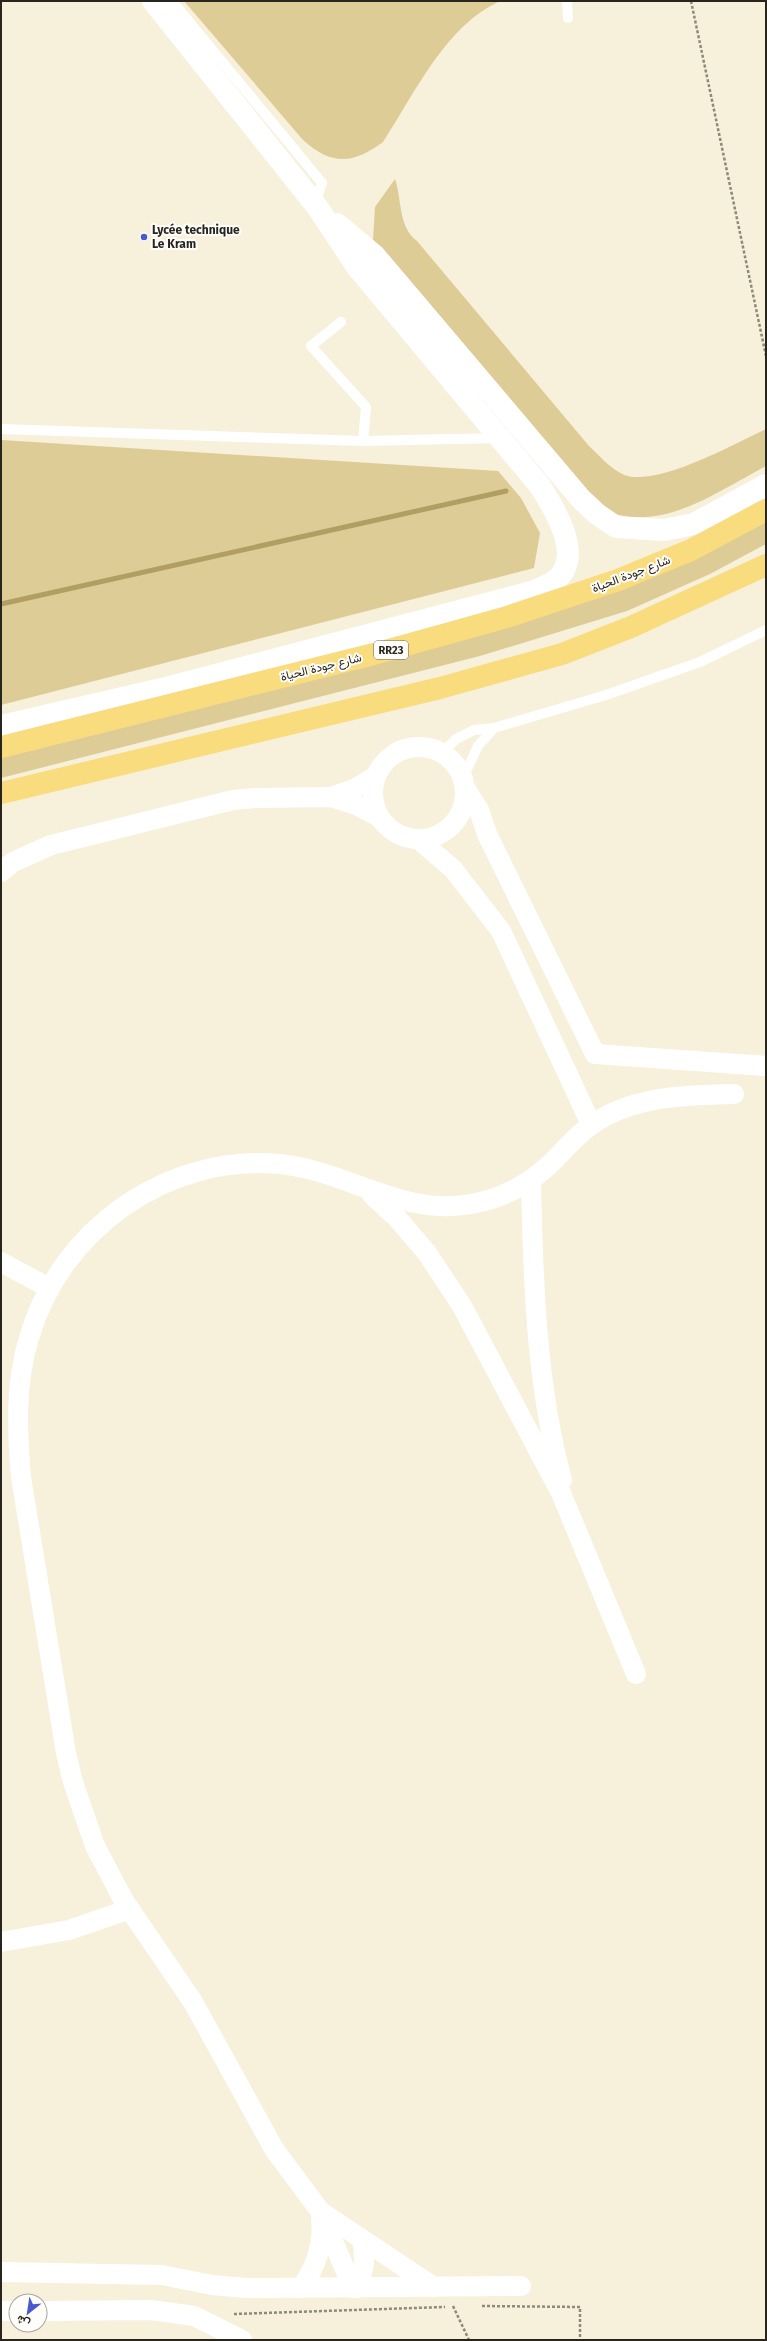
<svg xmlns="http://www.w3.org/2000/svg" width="767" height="2341" font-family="'Fira Sans',Vazirmatn,sans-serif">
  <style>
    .green { fill: #ddcc96 }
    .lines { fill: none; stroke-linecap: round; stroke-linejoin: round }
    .stream { stroke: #b09e62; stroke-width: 5 }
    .path { stroke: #8d897b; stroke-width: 2.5; stroke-dasharray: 3 2; stroke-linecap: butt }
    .service { stroke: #fff; stroke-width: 10 }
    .minor { stroke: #fff; stroke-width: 20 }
    .tertiary { stroke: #fff; stroke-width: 22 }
    .trunk { stroke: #f8dc7e; stroke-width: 22 }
    .poi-dot { fill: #4a59ce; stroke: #fffdf9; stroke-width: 1.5 }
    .labels { text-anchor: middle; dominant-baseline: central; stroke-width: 4; stroke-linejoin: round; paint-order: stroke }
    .shield { fill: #fffdf9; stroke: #68665f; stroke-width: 1 }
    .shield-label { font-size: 11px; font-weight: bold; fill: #27251d }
    .poi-label { font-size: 12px; font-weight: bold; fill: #27251d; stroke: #fffdf9; text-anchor: start }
    .street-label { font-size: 12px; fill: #27251d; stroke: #fffdf9 }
  </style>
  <rect width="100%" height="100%" fill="#f7f0db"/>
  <g class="green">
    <path d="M184,1H500C445,26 415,93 383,142C353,164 332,166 303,140Z"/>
    <path d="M395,179C402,199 398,227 417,241L589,446C600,456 617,477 634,477C671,479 732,445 766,429V466C722,489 671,527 619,515C612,514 606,508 600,505L373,240L375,207Z"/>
    <path d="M1,440L498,471L521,498L540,533L534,568L1,705Z"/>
    <path d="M766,516V544L710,574L627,611L480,656L1,778V752L473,630Z"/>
  </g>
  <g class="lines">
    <path class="stream" d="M1,604L506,491"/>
    <g class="path">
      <path d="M691,1L766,356"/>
      <path d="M453,2306L469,2340"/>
      <path d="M482,2306L580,2307V2340"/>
      <path d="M234,2314L445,2307"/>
    </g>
    <g class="service">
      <path d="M172,1L322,183L315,204"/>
      <path d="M567,1L568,18"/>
      <path d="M341,322L311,346L366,407L363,441"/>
      <path d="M1,429L363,441L500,438"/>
      <path d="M442,753L456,739L474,730L494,728L606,695L700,662L766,630"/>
      <path d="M463,778L478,746L494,728"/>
    </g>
    <g class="minor">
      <circle cx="419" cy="793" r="46"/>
      <path d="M465,788L479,810L487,834L595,1054L766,1066"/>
      <path d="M331,797L354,789L376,776"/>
      <path d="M418,839L453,869L501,931L591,1124"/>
      <path d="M1,872L13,862L51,845L233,800L255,798L331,797L356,805L379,817"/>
      <path d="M531,1181C533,1280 536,1384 562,1480"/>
      <path d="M372,1195L397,1218L427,1253L462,1306L561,1493L636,1674"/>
      <path d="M1,1262L49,1288"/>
      <path d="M1,1942L69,1930L130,1909"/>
      <path d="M320,2211L434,2287"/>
      <path d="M1,2272L162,2275L212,2285L246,2288L521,2286"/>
      <path d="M301,2288C316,2267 324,2245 321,2219"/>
      <path d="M353,2288L320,2211L274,2149L193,2002L124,1901L95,1846L73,1782L66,1753L21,1477C17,1431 15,1383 29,1338C60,1230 166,1154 279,1164C346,1170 402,1217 471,1204C500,1199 526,1186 548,1166C562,1153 574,1137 590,1126C631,1096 685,1095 734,1094"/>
      <path d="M358,2288L364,2264L363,2240"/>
      <path d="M1,2311H16"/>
      <path d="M40,2311L151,2310L194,2316L242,2340"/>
    </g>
    <g class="tertiary">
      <path d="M337,224L375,256L581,499L597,514L616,527L664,530L694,524L766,485"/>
      <path d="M1,726L170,687L531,592C541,588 552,585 559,577C582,553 554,508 540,486L357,267L318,208L153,1"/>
    </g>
    <g class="trunk">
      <path d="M1,747L374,654L507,617L618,580L691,550L766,510"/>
      <path d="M1,793L440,688L562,654L631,627L766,565"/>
    </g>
  </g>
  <circle class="poi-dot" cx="144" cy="237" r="4"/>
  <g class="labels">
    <rect class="shield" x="374" y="641" width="34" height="18" rx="3"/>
    <g class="shield-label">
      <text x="391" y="650">RR23</text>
    </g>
    <g class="poi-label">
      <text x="152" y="230">Lycée technique<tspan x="152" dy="14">Le Kram</tspan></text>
    </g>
    <g class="street-label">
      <text transform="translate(631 574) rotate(-21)">شارع جودة الحياة</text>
      <text transform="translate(321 667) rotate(-14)">شارع جودة الحياة</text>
    </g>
  </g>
  <rect width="767" height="2341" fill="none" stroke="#27251d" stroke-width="4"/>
  <g transform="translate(28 2313) rotate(210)"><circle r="19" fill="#fffdf9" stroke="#a9a7a1"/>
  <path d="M0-3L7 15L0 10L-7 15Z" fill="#4a59ce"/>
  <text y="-6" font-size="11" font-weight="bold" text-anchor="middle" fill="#27251d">ش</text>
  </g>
</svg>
